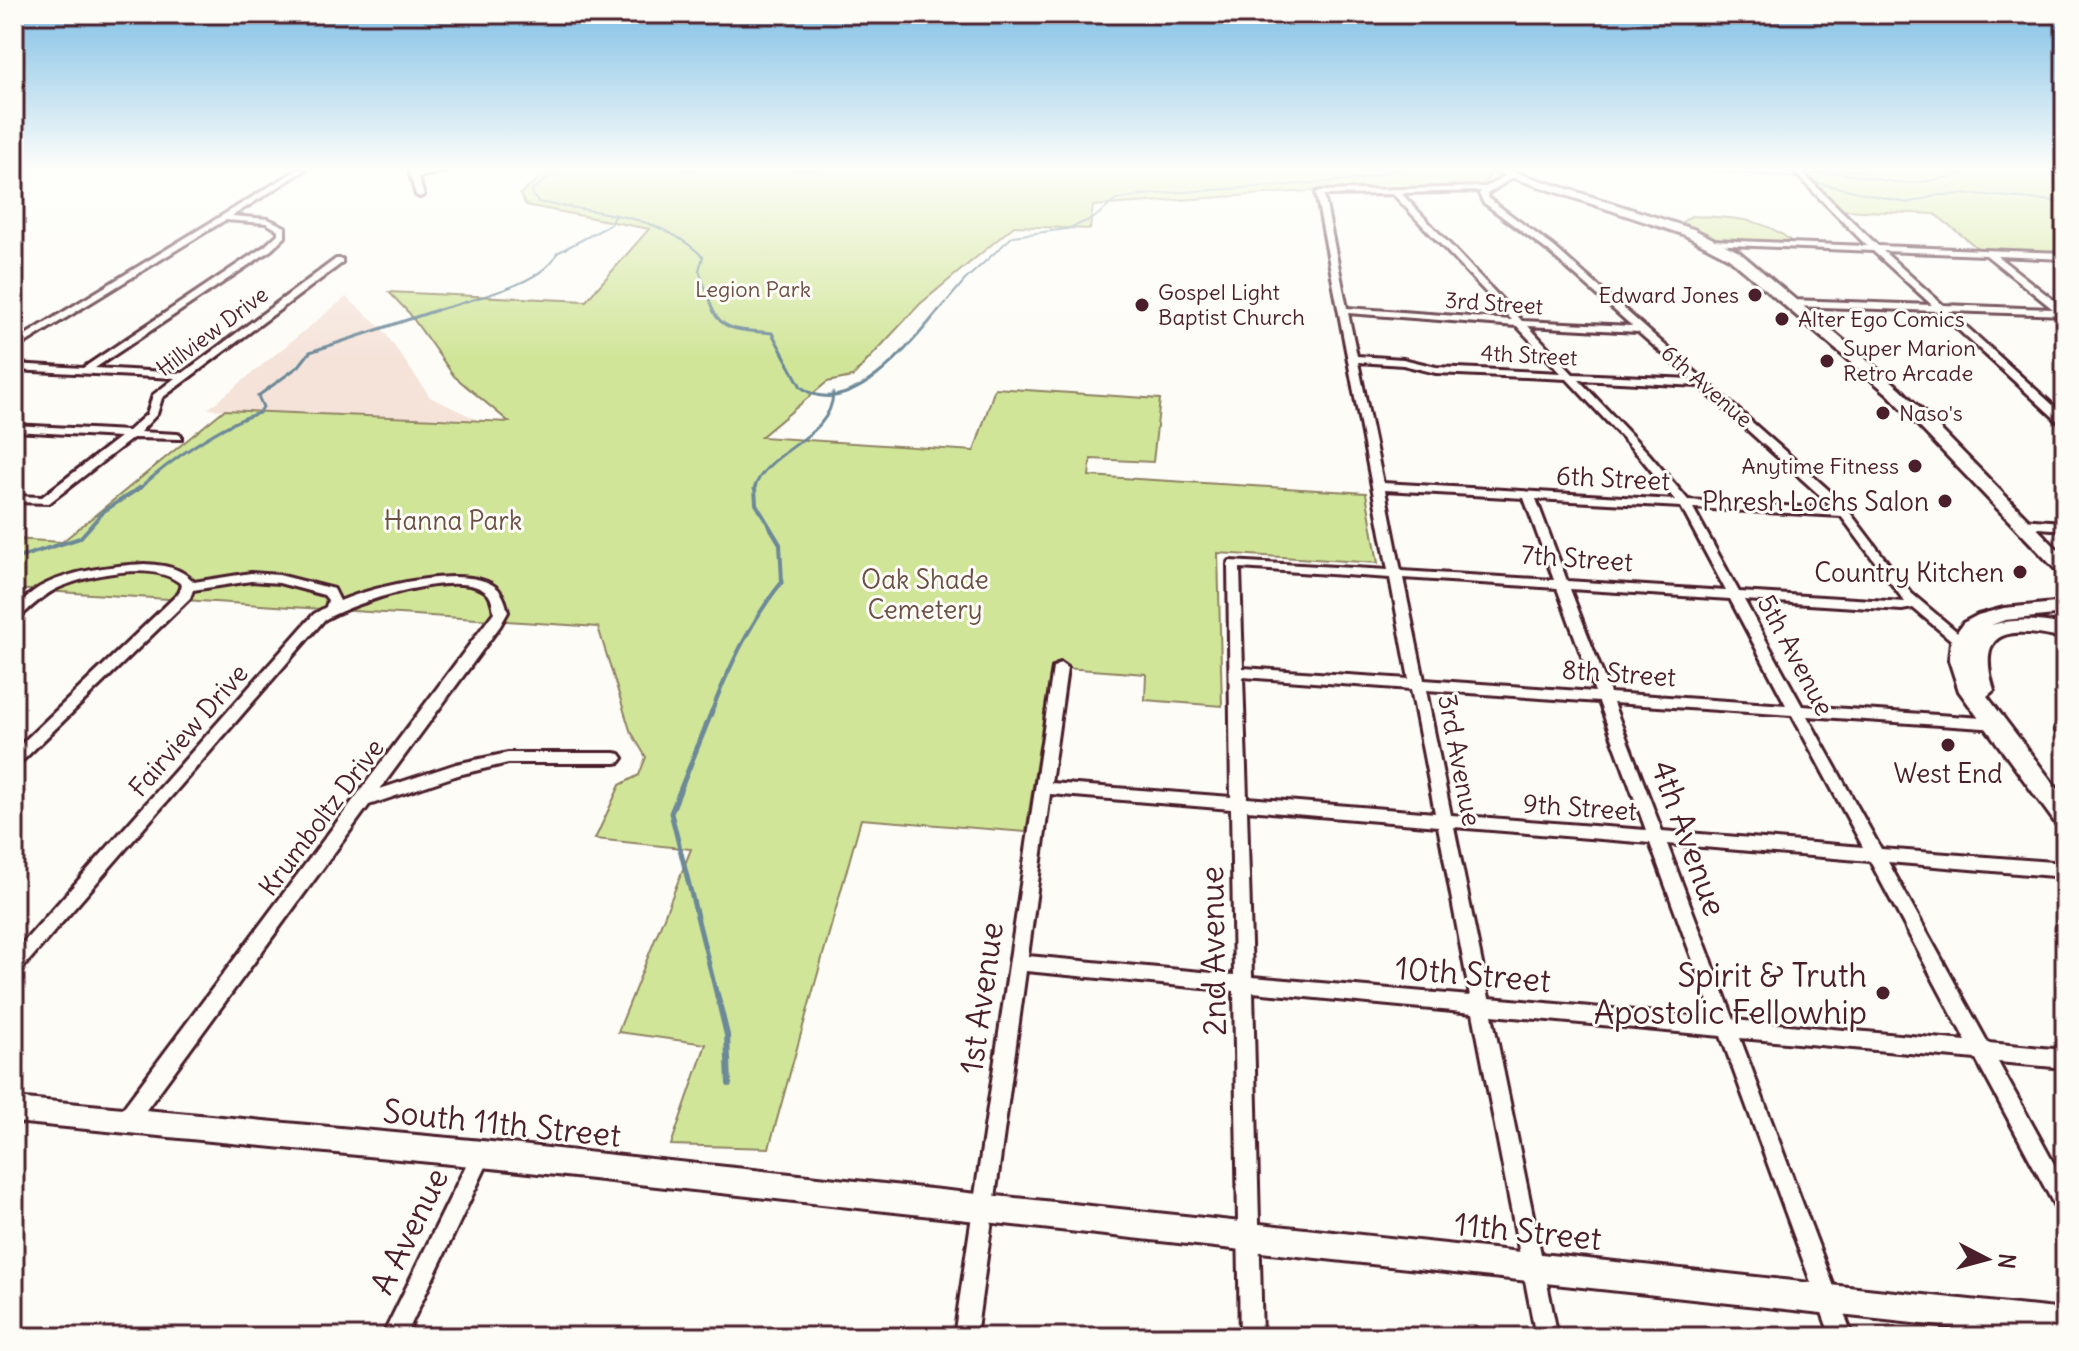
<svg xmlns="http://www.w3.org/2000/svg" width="2079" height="1351" font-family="Delius,sans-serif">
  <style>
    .built { fill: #f5e3da }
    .green { fill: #d1e599; stroke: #8e8262; stroke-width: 2 }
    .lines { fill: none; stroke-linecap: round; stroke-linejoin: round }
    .stream-far4 { stroke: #6c8998; stroke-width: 2 }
    .stream-far3 { stroke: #6c8998; stroke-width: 3 }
    .stream-far2 { stroke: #6c8998; stroke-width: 4 }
    .stream-far1 { stroke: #6c8998; stroke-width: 5 }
    .stream { stroke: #6c8998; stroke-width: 6 }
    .minor-casing { stroke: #4a1f2b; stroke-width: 6 }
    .tertiary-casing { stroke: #4a1f2b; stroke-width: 6 }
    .primary-casing { stroke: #4a1f2b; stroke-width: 6 }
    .minor { fill: #fdfcf7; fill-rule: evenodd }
    .tertiary { fill: #fdfcf7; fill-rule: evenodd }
    .primary { fill: #fdfcf7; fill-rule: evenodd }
    .poi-dot { fill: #4a1f2b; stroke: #fdfcf7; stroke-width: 3 }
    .labels { text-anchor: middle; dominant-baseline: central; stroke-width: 6; stroke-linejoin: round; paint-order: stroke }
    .far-park-label { font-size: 22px; fill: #6c5046; stroke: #fdfcf7 }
    .far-poi-label { font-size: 22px; fill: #4a1f2b; stroke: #fdfcf7; text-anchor: start }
    .far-street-label { font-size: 22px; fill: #4a1f2b; stroke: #fdfcf7 }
    .street-label { font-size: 26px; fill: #4a1f2b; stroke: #fdfcf7 }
    .poi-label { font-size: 26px; fill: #4a1f2b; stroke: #fdfcf7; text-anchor: end }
    .park-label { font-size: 26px; fill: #6c5046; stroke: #fdfcf7 }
    .near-street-label { font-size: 32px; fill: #4a1f2b; stroke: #fdfcf7 }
    .near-poi-label { font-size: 32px; fill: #4a1f2b; stroke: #fdfcf7; text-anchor: end }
  </style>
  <rect width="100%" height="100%" fill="#fdfcf7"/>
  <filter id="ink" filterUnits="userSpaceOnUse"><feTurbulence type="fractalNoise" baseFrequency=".0125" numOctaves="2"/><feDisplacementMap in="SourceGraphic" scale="16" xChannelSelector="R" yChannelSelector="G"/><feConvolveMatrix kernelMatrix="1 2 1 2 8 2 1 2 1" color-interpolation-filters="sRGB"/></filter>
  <g filter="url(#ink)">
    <path class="built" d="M346,297L381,327L430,397L484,423L208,409Z"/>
    <g class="green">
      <path d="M549,170H1478L1491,176L1481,186L1309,191L1093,206L1090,229L1014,226L920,304L852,377L827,382L761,437L974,451L995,388L1160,399L1153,462L1091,459L1089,476L1366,493L1378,563L1218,553L1222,706L1145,700L1146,674L1051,667L1026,832L861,819L769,1148L671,1145L706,1044L618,1032L691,849L595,839L620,785L639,775L646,757L630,730L598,627L14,589V539L62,542L224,410L509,422L454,376L409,313L389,292L586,301L649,229L526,205L520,194Z"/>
      <path d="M1802,170H2065V254L1980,250L1935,214L1840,210Z"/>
      <path d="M1691,216C1728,218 1764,216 1793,243L1719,240L1679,224Z"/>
    </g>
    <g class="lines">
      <g class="stream-far4">
        <path d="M559,170L533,189L532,195L538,202C596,213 659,213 703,257L699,270L714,312"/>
        <path d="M1707,170L1796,178L1907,203L1939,195L1974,194L2065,202"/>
        <path d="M1802,176C1835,168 1863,178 1895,182C1919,185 1941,178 1964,174V170"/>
        <path d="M431,312C464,301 543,286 557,253L610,225L614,216"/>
        <path d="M938,312L965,280L1013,236L1067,229L1094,218L1116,200L1141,195L1358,180L1397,170"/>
      </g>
      <g class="stream-far3">
        <path d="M713,310C723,334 749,330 772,333L801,387C848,424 914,341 939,310"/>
        <path d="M139,489C168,462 221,424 259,413L263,407L258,396L299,366L310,352L437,310"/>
        <path d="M754,489C768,448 832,439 833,393"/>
      </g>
      <g class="stream-far2">
        <path d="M14,559L80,538L104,511L141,487"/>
        <path d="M711,713C729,667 751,620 782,582L780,544L756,504L755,487"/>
      </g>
      <path class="stream-far1" d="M712,711L671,813L717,996"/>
      <path class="stream" d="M717,994L727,1035L729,1084"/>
      <defs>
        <g id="minor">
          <path d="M297,170H305L232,216L268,219L285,227V237L271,250L95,368L183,373L336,259H342V263L162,398L157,414L140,432L177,434L181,435V439L133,438L49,503L14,502V496L42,497L120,437L14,431V425L128,431L147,414L153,395L175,378L14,370V364L83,368L265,246L278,234V230L266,223L225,220L17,348L14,349V342Z"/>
          <path d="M416,170L417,173L450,170L418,177L424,195L420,197L416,195L409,171Z"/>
          <path d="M1792,170H1799L1878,246L2065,253V259L1997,256L2065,309V315L1949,311L2065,416V425L2061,424L1938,311L1791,306L1787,303L1791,300L1932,305L1873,251L1708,244V240H1711L1867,246ZM1883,251L1986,255L2053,309L1943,305Z"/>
          <path d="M1508,174L1515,176L1487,194L1489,199L1554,247L1841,501L1911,593L1968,641L1966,644H1956L1913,608L1902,610L1744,600L1802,706L1998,719L2005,724L1998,729L1807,716L1881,849L2065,863V877L1888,862L1988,1043L2065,1050V1068L1998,1062L2065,1184V1216L2058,1212L1976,1059L1740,1038L1853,1337H1831L1721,1036L1492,1015L1558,1337H1536L1473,1013L1253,992L1262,1337H1240L1234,991L1026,971L976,1337H954L1053,668L1060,663L1067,668L1051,783L1231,797L1228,564L1230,561L1388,570L1316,193L1320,191L1486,187ZM1481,191L1479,194L1483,202L1548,251L1632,326L1522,321L1401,193ZM1393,194L1512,320L1347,308L1324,195ZM1348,313L1517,326L1561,373L1436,367L1403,359L1357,356ZM1528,326L1638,332L1692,379L1573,374ZM1358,362L1403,365L1436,373L1567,379L1641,458L1675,500L1383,483ZM1579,380L1699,386L1835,509L1688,500L1649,454ZM1385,490L1524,498L1554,580L1401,571ZM1536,499L1681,507L1726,591L1567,581ZM1693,508L1841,516L1905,602L1739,592ZM1240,568L1390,578L1409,679L1243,668ZM1403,578L1557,588L1595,692L1424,680ZM1570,589L1730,599L1786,705L1610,693ZM1243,677L1411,689L1435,813L1247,798ZM1426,690L1599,702L1646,830L1451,815ZM1613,703L1792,715L1863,847L1662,831ZM1050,794L1231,809L1234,975L1028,956ZM1247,810L1438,826L1470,996L1252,977ZM1454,827L1650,843L1714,1018L1489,998ZM1667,844L1870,861L1966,1041L1734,1020Z"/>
          <path d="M2019,519L2065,522V530L2015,526L2013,523Z"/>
          <path d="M144,564C164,565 180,567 194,582L251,573L279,575L334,589L340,601C372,587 471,562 498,589C504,596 506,604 508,612L500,626L380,789L456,764L508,753H615L620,754L623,758L620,762L615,763H508L458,775L369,805L135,1125L128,1128L121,1125L118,1118L121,1111L494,612C493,606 492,599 488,594C462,566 352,603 324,620L20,971L14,974V953L314,614L326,607L328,600L324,595L279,583L251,581L193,590L190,598L19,764L14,765V751L179,593L182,585C156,559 84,575 54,590C41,597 30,608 19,618L14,619V608C24,600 33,590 44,585C74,570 111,566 144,564Z"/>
          <path d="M2062,724H2065V734L2057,733L2055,729L2057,725Z"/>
          <path d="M482,1144L489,1147L492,1154L405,1337H382L475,1147Z"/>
        </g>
        <path id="tertiary" d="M14,1098L482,1141L2065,1310V1337H2041L482,1167L14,1122Z"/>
        <g id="primary">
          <path d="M1490,170H1508L1693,229L1739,252L1901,389L2065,557V574L2058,572L1889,395L1729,258L1685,235Z"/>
          <path d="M2065,602V614L2005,620L1991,625C2017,618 2039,620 2065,625V639C2014,628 1974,624 1994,690L1987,696L2065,799V826L2056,824L1959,691L1949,660L1951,641L1963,623L1978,615L2004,608Z"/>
        </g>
      </defs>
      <use href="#minor" class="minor-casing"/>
      <use href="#tertiary" class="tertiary-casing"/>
      <use href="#primary" class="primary-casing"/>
      <use href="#minor" class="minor"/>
      <use href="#tertiary" class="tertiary"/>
      <use href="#primary" class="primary"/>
    </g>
  </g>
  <linearGradient id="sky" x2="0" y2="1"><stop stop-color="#7fbfe5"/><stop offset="0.47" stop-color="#fefefb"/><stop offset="1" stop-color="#fefefb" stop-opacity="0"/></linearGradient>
  <rect width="2079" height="359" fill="url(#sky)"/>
  <g class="poi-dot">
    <circle cx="1755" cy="295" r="8"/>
    <circle cx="1142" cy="305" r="8"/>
    <circle cx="1782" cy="319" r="8"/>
    <circle cx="1827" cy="361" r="8"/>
    <circle cx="1883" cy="413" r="8"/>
    <circle cx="1915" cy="466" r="8"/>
    <circle cx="1945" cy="501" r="8"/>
    <circle cx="2020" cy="572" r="8"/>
    <circle cx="1948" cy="745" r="8"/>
    <circle cx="1883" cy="993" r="8"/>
  </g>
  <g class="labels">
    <g class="far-park-label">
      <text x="753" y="289">Legion Park</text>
    </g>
    <g class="far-poi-label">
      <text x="1158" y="292">Gospel Light<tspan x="1158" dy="25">Baptist Church</tspan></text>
      <text x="1739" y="295" text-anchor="end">Edward Jones</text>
      <text x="1798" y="319">Alter Ego Comics</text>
      <text x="1843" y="348">Super Marion<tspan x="1843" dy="25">Retro Arcade</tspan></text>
      <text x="1899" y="413">Naso's</text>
      <text x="1899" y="466" text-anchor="end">Anytime Fitness</text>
    </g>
    <g class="far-street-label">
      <text transform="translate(1494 303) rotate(4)">3rd Street</text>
      <text transform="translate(212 331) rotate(-37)">Hillview Drive</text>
      <text transform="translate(1529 355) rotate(3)">4th Street</text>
      <text transform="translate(1707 386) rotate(41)">6th Avenue</text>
    </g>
    <g class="street-label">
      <text transform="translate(1613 478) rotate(3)">6th Street</text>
      <text transform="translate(1577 558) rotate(4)">7th Street</text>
      <text transform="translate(1796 655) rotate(62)">5th Avenue</text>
      <text transform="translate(1619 673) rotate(4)">8th Street</text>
      <text transform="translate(188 730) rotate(-49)">Fairview Drive</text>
      <text transform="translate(1460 760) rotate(79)">3rd Avenue</text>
      <text transform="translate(1580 807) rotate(4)">9th Street</text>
      <text transform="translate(321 817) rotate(-53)">Krumboltz Drive</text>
    </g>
    <g class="poi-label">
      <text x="1929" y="501">Phresh Lochs Salon</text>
      <text x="2004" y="572">Country Kitchen</text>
      <text x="1948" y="773" text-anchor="middle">West End</text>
    </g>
    <g class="park-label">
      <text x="453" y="520">Hanna Park</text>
      <text x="925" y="579">Oak Shade<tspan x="925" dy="30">Cemetery</tspan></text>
    </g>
    <g class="near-street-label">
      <text transform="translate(1689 838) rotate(70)">4th Avenue</text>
      <text transform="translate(1213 951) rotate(-91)">2nd Avenue</text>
      <text transform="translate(1473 974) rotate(5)">10th Street</text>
      <text transform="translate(981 998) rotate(-82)">1st Avenue</text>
      <text transform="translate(502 1123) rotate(6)">South 11th Street</text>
      <text transform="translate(409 1231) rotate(-64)">A Avenue</text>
      <text transform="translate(1528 1231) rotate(6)">11th Street</text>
    </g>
    <g class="near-poi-label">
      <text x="1867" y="975">Spirit &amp; Truth<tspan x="1867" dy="37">Apostolic Fellowhip</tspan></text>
    </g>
  </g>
  <rect width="2079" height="1351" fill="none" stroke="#fdfcf7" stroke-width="48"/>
  <rect x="24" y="24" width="2031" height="1303" fill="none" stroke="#4a1f2b" stroke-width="3" filter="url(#ink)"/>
  <g transform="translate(1987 1259) rotate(96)" stroke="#fdfcf7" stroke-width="6" paint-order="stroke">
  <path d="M0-6L14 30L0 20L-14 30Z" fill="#4a1f2b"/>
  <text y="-12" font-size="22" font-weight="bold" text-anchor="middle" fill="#4a1f2b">N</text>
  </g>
</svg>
